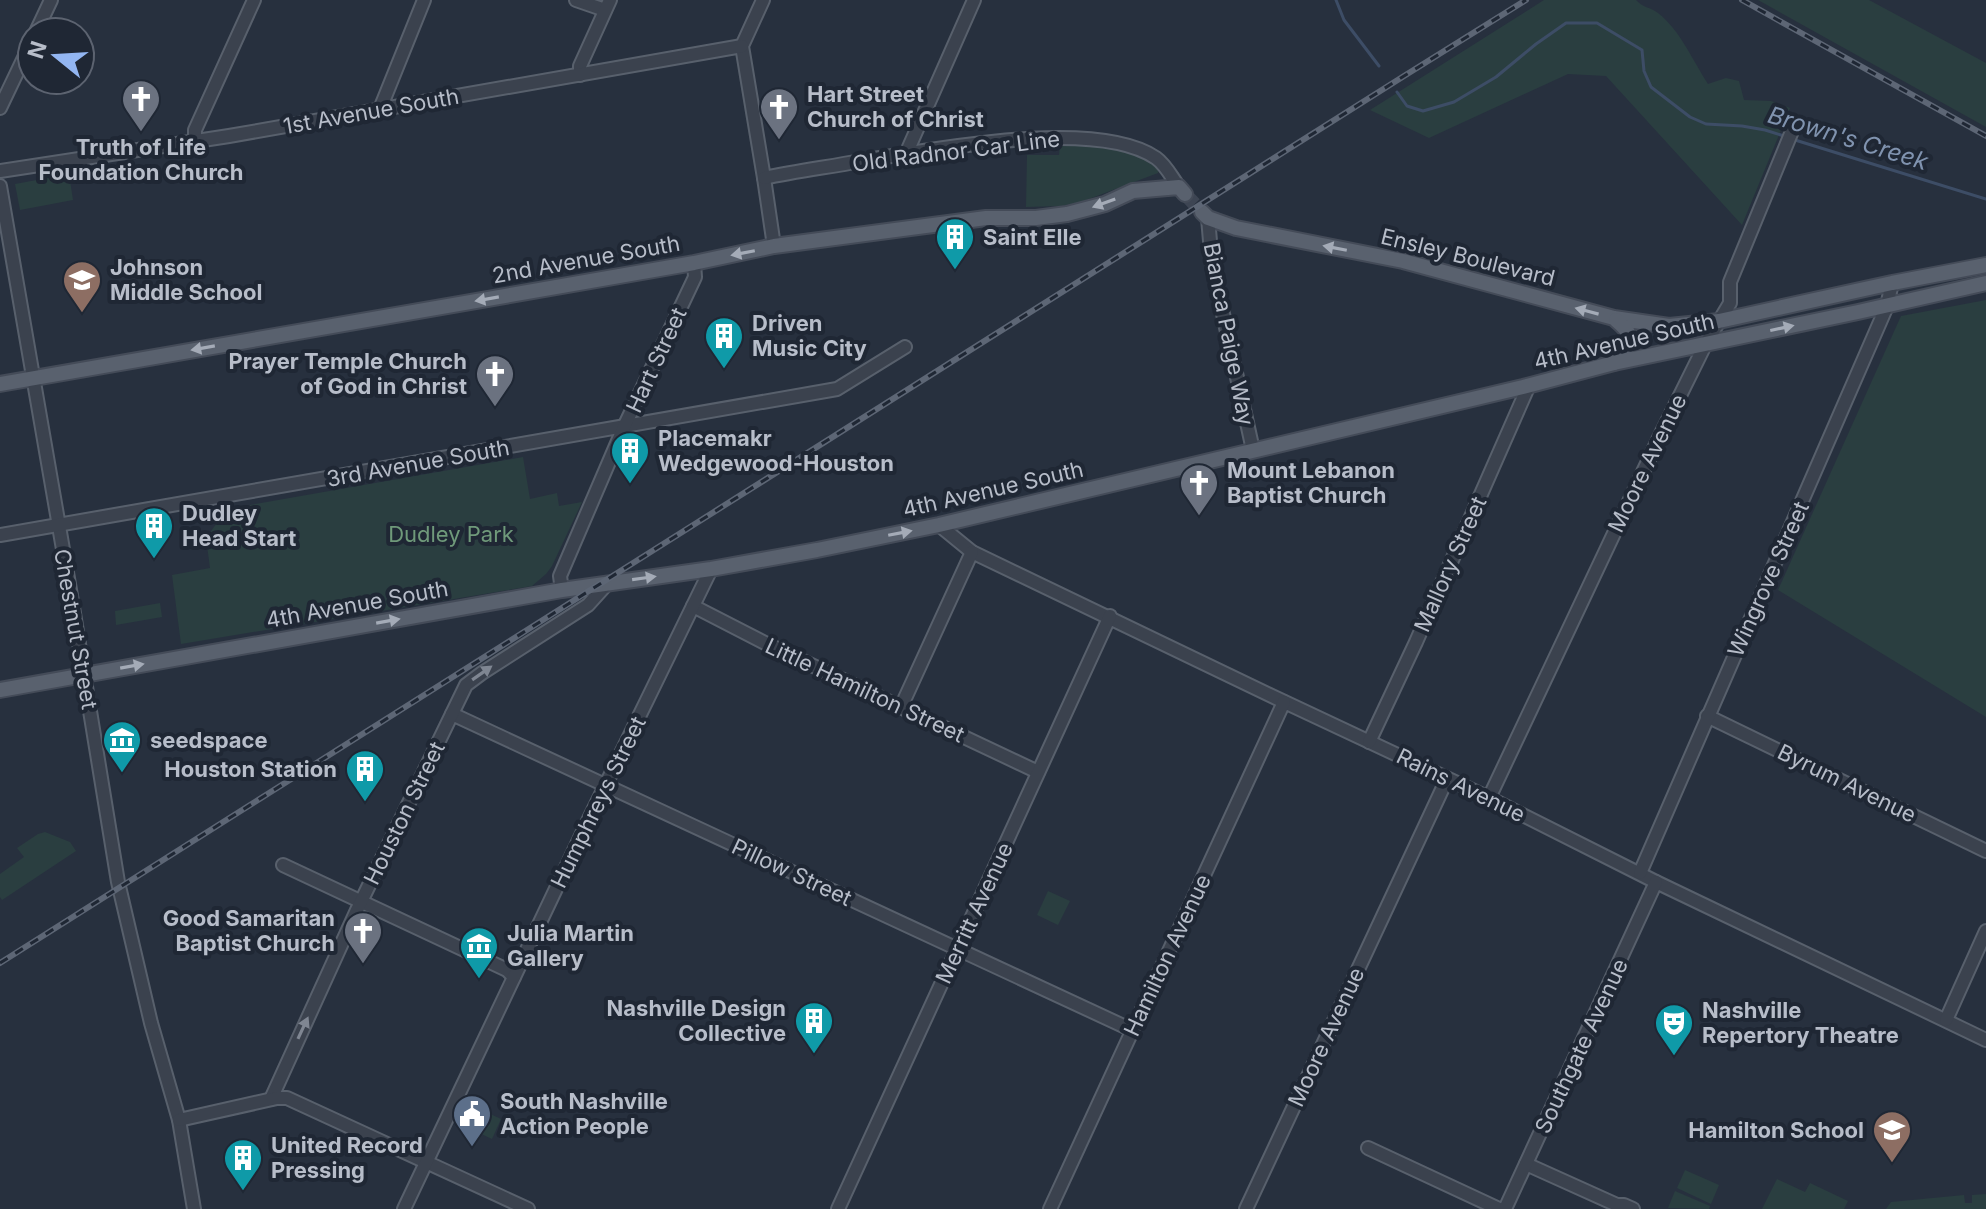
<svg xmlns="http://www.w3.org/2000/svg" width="1986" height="1209" font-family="Inter,sans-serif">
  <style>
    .green { fill: #2a3e40 }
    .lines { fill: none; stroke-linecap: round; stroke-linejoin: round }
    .stream { stroke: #3d4d66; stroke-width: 3 }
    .major-tunnel { stroke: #3d4553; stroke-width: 14; stroke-dasharray: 14 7; stroke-linecap: butt }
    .minor-casing { stroke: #58606c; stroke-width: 16 }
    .major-casing { stroke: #444b58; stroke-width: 18 }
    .minor { stroke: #3b424e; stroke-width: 12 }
    .major { stroke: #59616e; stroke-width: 14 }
    .rail-casing { stroke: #5d6675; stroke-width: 6 }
    .rail { stroke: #1f2734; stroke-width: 3; stroke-dasharray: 9; stroke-linecap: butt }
    .oneway { fill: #a4abb7 }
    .oneway2 { fill: #7f8692 }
    .labels { text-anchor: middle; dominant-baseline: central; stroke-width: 8; stroke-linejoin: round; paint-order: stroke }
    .poi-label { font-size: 22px; font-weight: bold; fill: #b7bdc9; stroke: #1f2734; text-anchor: start }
    .street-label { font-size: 22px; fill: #b7bdc9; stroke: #1f2734 }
    .park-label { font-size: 22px; fill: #6f997a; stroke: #1f2734 }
    .water-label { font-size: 24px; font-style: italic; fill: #8093af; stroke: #1f2734 }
  </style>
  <rect width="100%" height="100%" fill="#27303e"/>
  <g class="green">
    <path d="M1544,0H1636C1643,8 1650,7 1658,13C1680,30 1693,61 1708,84L1726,78L1739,81L1744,100L1771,101L1790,108L1742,225L1606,76L1568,74L1429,138L1370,110Z"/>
    <path d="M1758,0H1869L1986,63V127Z"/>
    <path d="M1060,145C1089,146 1137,146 1159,168L1158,173L1081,202L1061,206L1026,207L1027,155H1059Z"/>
    <path d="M69,174L73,200L20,210L15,184Z"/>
    <path d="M1986,300V717L1778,590L1901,316Z"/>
    <path d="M523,457L530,499L557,493L559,506L582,502L552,566L546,574L532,586L181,644L172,575L210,568L206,538L227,509Z"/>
    <path d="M160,603L162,617L116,625L115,611Z"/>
    <path d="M45,832L70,842L76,851L2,900L0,897V874L24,857L17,848L38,834Z"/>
    <path d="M1048,891L1070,901L1058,925L1037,915Z"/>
    <path d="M467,1103L501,1119L492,1139L458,1123Z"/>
    <path d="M1685,1170L1719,1185L1711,1204L1677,1188Z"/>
    <path d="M1777,1179L1805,1192L1810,1183L1848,1201L1844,1209H1762Z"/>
    <path d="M1675,1191L1710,1206L1709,1209L1668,1208Z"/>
    <path d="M1986,1194V1209H1886L1891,1202L1964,1195L1965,1203H1972V1195Z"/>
  </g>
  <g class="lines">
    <g class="stream">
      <path d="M1336,0L1344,20L1379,66"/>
      <path d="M1397,92L1407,106L1423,111L1454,102L1496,77L1536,44L1566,23H1597L1642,50L1644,71L1651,87L1690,117L1706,124L1742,126L1765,130L1787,137"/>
      <path d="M1795,140L1986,199"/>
    </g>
    <path class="major-tunnel" d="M1185,194L1202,212"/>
    <defs>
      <g id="minor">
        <path d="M576,0L605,10"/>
        <path d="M763,0L742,46L764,178L774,246"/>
        <path d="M36,32L51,0"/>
        <path d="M580,75V66L610,0"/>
        <path d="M0,108L32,41"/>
        <path d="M380,109L424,0"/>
        <path d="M195,141V130L254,0"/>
        <path d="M906,154L974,0"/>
        <path d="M0,171L229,136L742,46"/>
        <path d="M764,178C796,171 829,167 861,161C932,150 1096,117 1156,158C1166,165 1172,178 1179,187"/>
        <path d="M0,186L73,607L118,882L151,1023L179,1120L194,1209"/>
        <path d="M1208,218L1212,264L1253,450"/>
        <path d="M939,525L972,552L1276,698L1489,798L1656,882L1986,1040"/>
        <path d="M0,535L837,389L905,347"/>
        <path d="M562,590L560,576L624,427L695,277L694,263"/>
        <path d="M693,606L769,645L1038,772"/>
        <path d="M901,707L972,552"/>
        <path d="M452,714L1132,1030"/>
        <path d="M1707,716L1986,851"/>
        <path d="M1369,742L1416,642L1529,385"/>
        <path d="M1489,798L1660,436L1706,343L1730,303V282L1795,124"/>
        <path d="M283,865L507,970L514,977"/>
        <path d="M1640,873L1887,306L1892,283"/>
        <path d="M1946,1020L1986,931"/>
        <path d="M271,1099L357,910L466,685L482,673L588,605L607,584"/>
        <path d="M179,1120L277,1098H287L528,1209"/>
        <path d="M1368,1148L1499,1209"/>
        <path d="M1526,1164L1617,1205H1624L1633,1209"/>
        <path d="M404,1209L590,817L711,569"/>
        <path d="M838,1209L1110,616"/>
        <path d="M1050,1209L1284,702"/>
        <path d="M1246,1209L1447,779"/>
        <path d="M1505,1209L1656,882"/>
      </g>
      <g id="major">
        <path d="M1202,212L1208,218L1236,228L1403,261L1614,318L1669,326L1719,321L1892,283L1986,265"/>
        <path d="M1614,363C1632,345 1638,338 1616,320"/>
        <path d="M0,384L694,263L774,246L986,218H1036L1067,214L1105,204L1133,191L1179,187L1185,194"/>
        <path d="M0,690L562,590L711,569L817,550L939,525L1523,387L1614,363L1858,312L1986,283"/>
      </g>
    </defs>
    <use href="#minor" class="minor-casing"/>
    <use href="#major" class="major-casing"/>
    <use href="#minor" class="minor"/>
    <use href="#major" class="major"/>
    <defs>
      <g id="rail">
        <path d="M1742,0L1986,136"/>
        <path d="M0,963L1404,76L1526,0"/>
      </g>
    </defs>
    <use href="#rail" class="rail-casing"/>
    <use href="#rail" class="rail"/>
  </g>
  <defs><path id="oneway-solid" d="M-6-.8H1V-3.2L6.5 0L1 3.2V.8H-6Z" transform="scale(2)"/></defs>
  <g class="oneway">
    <use href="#oneway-solid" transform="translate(1104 203) rotate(160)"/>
    <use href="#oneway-solid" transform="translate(1335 248) rotate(-169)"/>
    <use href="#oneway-solid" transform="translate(743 253) rotate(169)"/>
    <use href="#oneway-solid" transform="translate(487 299) rotate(170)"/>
    <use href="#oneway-solid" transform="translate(1587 311) rotate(-165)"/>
    <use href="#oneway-solid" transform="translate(1782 328) rotate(-12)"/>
    <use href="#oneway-solid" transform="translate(203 348) rotate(170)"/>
    <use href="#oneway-solid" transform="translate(900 533) rotate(-11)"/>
    <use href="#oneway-solid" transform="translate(644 578) rotate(-8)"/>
    <use href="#oneway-solid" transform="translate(388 621) rotate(-10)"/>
    <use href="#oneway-solid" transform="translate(132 666) rotate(-10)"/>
  </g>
  <g class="oneway2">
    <use href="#oneway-solid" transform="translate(482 673) rotate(-35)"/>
    <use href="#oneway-solid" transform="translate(303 1028) rotate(-65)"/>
  </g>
  <defs>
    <symbol id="church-pin" viewBox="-11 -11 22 30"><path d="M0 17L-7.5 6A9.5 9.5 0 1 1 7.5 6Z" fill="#6b7280" stroke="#1f2734"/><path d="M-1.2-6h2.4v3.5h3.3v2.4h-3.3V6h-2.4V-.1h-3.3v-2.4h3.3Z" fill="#fff"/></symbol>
    <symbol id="building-pin" viewBox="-11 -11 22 30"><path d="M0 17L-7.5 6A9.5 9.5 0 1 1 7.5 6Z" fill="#0f9aa8" stroke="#1f2734"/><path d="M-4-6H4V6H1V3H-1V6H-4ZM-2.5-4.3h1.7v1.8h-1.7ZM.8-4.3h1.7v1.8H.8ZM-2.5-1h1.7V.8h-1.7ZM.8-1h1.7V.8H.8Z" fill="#fff"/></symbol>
    <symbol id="school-pin" viewBox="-11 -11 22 30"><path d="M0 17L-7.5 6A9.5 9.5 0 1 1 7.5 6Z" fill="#8d6e63" stroke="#1f2734"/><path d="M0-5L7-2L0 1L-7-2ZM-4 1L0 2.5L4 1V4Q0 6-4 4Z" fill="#fff"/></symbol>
    <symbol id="museum-pin" viewBox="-11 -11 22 30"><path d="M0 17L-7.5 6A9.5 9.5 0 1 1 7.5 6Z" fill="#0f9aa8" stroke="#1f2734"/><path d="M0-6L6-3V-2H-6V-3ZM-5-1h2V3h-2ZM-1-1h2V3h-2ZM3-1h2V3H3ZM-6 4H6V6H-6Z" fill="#fff"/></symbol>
    <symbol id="theatre-pin" viewBox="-11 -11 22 30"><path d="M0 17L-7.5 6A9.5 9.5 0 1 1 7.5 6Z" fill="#0f9aa8" stroke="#1f2734"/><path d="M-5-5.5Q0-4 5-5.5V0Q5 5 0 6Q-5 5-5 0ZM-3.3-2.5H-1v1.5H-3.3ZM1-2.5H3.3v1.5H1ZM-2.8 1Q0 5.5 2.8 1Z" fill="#fff"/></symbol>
    <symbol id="civic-pin" viewBox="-11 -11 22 30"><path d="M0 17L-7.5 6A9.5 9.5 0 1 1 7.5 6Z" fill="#5c6f8a" stroke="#1f2734"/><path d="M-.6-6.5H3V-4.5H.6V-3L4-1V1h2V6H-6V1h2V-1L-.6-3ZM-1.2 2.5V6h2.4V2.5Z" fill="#fff"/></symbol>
  </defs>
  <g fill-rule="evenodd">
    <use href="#church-pin" x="119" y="77" width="44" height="60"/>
    <use href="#church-pin" x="757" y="85" width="44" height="60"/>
    <use href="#building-pin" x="933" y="215" width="44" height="60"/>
    <use href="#school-pin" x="60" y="258" width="44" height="60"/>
    <use href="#building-pin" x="702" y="314" width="44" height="60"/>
    <use href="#church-pin" x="473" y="352" width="44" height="60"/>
    <use href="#building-pin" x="608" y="429" width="44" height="60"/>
    <use href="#church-pin" x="1177" y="461" width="44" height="60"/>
    <use href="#building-pin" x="132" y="504" width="44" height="60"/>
    <use href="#museum-pin" x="100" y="718" width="44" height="60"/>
    <use href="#building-pin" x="343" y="747" width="44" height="60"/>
    <use href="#church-pin" x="341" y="909" width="44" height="60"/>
    <use href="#museum-pin" x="457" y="924" width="44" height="60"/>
    <use href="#building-pin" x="792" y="999" width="44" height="60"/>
    <use href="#theatre-pin" x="1652" y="1001" width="44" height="60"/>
    <use href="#civic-pin" x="450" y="1092" width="44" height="60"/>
    <use href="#school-pin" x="1870" y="1108" width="44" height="60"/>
    <use href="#building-pin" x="221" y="1136" width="44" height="60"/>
  </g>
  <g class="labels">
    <g class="poi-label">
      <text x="807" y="94">Hart Street<tspan x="807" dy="25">Church of Christ</tspan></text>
      <text x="141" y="147" text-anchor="middle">Truth of Life<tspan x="141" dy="25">Foundation Church</tspan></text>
      <text x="983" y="237">Saint Elle</text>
      <text x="110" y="267">Johnson<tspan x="110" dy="25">Middle School</tspan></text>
      <text x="752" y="323">Driven<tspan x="752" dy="25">Music City</tspan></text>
      <text x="467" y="361" text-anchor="end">Prayer Temple Church<tspan x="467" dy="25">of God in Christ</tspan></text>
      <text x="658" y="438">Placemakr<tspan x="658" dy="25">Wedgewood-Houston</tspan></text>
      <text x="1227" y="470">Mount Lebanon<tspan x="1227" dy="25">Baptist Church</tspan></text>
      <text x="182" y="513">Dudley<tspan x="182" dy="25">Head Start</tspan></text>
      <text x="150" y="740">seedspace</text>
      <text x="337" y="769" text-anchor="end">Houston Station</text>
      <text x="335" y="918" text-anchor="end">Good Samaritan<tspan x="335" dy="25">Baptist Church</tspan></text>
      <text x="507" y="933">Julia Martin<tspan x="507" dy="25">Gallery</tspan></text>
      <text x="786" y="1008" text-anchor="end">Nashville Design<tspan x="786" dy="25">Collective</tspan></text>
      <text x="1702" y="1010">Nashville<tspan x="1702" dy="25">Repertory Theatre</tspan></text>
      <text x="500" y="1101">South Nashville<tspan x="500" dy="25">Action People</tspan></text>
      <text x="1864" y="1130" text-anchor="end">Hamilton School</text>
      <text x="271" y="1145">United Record<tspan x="271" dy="25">Pressing</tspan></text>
    </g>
    <g class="street-label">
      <text transform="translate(371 111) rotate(-10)">1st Avenue South</text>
      <text transform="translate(956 151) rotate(-7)">Old Radnor Car Line</text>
      <text transform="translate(1468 257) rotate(14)">Ensley Boulevard</text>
      <text transform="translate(586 259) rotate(-10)">2nd Avenue South</text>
      <text transform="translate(1229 334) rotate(79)">Bianca Paige Way</text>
      <text transform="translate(1624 341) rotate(-13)">4th Avenue South</text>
      <text transform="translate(656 360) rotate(-65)">Hart Street</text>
      <text transform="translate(418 463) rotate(-10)">3rd Avenue South</text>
      <text transform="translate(1647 463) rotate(-64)">Moore Avenue</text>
      <text transform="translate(993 489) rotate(-13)">4th Avenue South</text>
      <text transform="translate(1450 564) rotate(-66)">Mallory Street</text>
      <text transform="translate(1768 579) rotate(-66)">Wingrove Street</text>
      <text transform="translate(357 604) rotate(-10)">4th Avenue South</text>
      <text transform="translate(76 629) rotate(80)">Chestnut Street</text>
      <text transform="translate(865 690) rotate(25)">Little Hamilton Street</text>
      <text transform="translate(1847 783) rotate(26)">Byrum Avenue</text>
      <text transform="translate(1461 785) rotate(26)">Rains Avenue</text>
      <text transform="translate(598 802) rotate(-64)">Humphreys Street</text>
      <text transform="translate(404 813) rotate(-64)">Houston Street</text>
      <text transform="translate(792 872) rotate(25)">Pillow Street</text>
      <text transform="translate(974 913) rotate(-65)">Merritt Avenue</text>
      <text transform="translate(1167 955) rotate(-65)">Hamilton Avenue</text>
      <text transform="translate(1326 1037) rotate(-65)">Moore Avenue</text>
      <text transform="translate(1581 1046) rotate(-65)">Southgate Avenue</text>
    </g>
    <g class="park-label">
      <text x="451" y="534">Dudley Park</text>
    </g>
    <g class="water-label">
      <text transform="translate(1848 138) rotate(17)">Brown's Creek</text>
    </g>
  </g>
  <g transform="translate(56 56) rotate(288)"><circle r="38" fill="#1f2734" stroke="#5c6370" stroke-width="2"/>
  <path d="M0-6L14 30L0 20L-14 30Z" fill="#93b6f2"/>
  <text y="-12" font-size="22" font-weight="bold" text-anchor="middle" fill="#b7bdc9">N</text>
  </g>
</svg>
